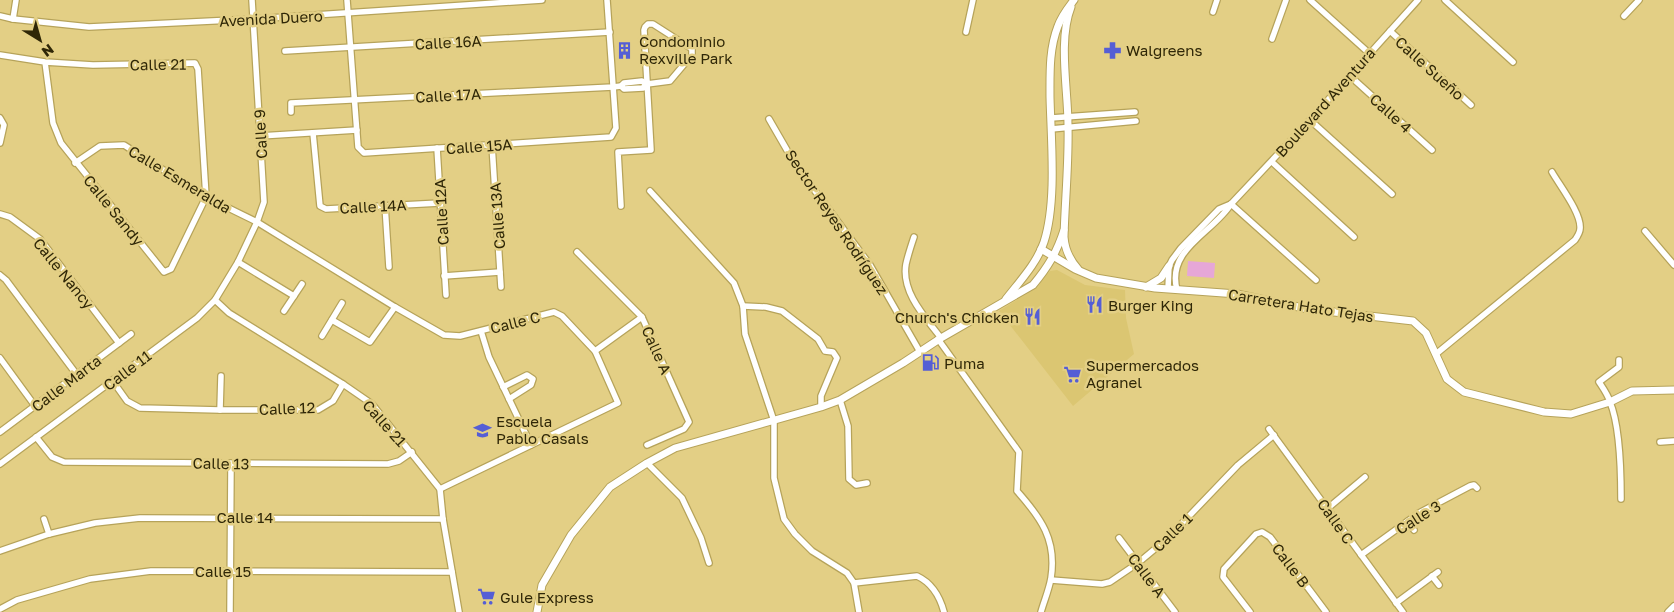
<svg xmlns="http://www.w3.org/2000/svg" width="1674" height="612" font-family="'Golos Text',sans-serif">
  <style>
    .built { fill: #dbc672 }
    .green { fill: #e6a7d7 }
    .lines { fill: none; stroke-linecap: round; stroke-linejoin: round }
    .minor-casing { stroke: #b6a35a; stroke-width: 8 }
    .tertiary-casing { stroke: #b6a35a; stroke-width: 9 }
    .minor { stroke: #fff; stroke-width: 5.5 }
    .tertiary { stroke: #fff; stroke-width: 7 }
    .labels { text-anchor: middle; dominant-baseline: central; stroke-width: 5; stroke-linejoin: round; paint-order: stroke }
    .street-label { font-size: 15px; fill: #2f2707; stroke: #e3cf85 }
    .poi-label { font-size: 15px; fill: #2f2707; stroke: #e3cf85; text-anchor: start }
  </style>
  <rect width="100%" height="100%" fill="#e3cf85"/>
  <path class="built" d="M1057,270L1085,285L1125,290L1126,318L1134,354L1073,406L999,311L1038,287L1044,277L1050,271Z"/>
  <path class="green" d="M1188,261L1215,263L1214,278L1187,276Z"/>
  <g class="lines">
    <defs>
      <g id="minor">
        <path d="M347,0L358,147L364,153L611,137L616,128L607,0"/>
        <path d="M1310,0L1370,54"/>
        <path d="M1445,0L1513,62"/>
        <path d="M1213,12L1217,0"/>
        <path d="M0,16L13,19L89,27L253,19L542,0"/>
        <path d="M1624,16L1639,0"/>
        <path d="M13,19L16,0"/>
        <path d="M1390,31L1471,105"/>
        <path d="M966,32L973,0"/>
        <path d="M1272,39L1286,0"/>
        <path d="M285,51L610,32"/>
        <path d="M0,55L45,62L93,65L195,63L198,69L206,197L171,269L164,272L61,143L53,123L45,62"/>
        <path d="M1350,76L1432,150"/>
        <path d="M621,86L624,89L643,88L646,84H647L670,81L692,55V49L653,24H648L645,27L644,30L651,150L618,152L621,206"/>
        <path d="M291,112V103L613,87L621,86L624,83L642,81L646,84"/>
        <path d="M0,118L4,125L0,143"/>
        <path d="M1051,118L1135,112"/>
        <path d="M769,119L795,164L870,265L920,352"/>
        <path d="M1310,120L1392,194"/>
        <path d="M1051,129L1136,121"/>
        <path d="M313,133L320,206L326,209L440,203"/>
        <path d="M260,136L357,130"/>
        <path d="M492,145L501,287"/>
        <path d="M437,148L446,295"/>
        <path d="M1272,162L1354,237"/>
        <path d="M75,163L100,146L124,145L206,197L257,222L395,307L444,335L460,336L554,312L562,316L595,351L618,403L440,489"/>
        <path d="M650,191L734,283L743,306L745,334L774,421V478L784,519L795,534L812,551L847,573L854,583L859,612"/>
        <path d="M1231,204L1316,280"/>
        <path d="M385,205L389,267"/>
        <path d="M0,214L10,217L40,239L119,343"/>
        <path d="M1645,231L1674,265"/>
        <path d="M914,237C911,246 908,255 906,264C901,292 925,317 941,338"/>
        <path d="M577,252L642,317L689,422L684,429L647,445"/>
        <path d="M238,262L294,296"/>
        <path d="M0,275L6,280L77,375"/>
        <path d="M444,276L500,272"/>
        <path d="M1168,289L1169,266L1172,260L1181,248L1219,209L1231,204"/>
        <path d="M1177,290C1166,249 1213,233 1231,204L1310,120L1418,0"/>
        <path d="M215,300L229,313L343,384L372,404L440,489L443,519L459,612"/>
        <path d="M743,306L766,307L782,311L818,339L825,351L833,352L837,358L821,396V407"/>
        <path d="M284,311L302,284"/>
        <path d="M332,320L370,342L395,307"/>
        <path d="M481,331L489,357L531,445"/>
        <path d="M322,336L342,303"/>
        <path d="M938,339L1019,452L1017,491C1041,518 1057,540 1051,578C1049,590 1044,601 1041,612"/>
        <path d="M595,351L642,317"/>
        <path d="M1436,354L1575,240C1577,237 1580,232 1580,229C1582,214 1560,186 1552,172"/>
        <path d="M0,358L35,406"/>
        <path d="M1619,360V367L1599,382C1603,388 1608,395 1610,402C1620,426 1621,473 1621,499"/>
        <path d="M112,380L127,401L140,408L220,410H318L333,401L343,384"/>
        <path d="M503,387L527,375L533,379L531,385L509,399"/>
        <path d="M840,400L848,426L849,479L856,485L867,483"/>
        <path d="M220,410L221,376"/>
        <path d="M1269,429L1403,612"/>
        <path d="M0,432L131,334"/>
        <path d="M36,437L52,457L64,462L388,464L399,461L412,452"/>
        <path d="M1660,442L1674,441"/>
        <path d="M647,463L682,498L701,538L709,563"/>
        <path d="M0,464L197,318L215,300L238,262L257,222L264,202L252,0"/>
        <path d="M1328,508L1365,477"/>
        <path d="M44,519L49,534"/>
        <path d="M1408,521L1414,530"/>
        <path d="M1119,538L1175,612"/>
        <path d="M0,551L49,534L95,523L140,518L443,519"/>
        <path d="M1361,555L1419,513L1470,486L1474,485L1477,488"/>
        <path d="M1432,576L1439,585"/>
        <path d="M1051,580L1102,584L1110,582L1138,563L1168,538L1238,465L1274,435"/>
        <path d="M854,583L917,576C932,583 940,597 944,612"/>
        <path d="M1396,603L1438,572"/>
        <path d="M0,609L17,600L90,579L151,571L452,572"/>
        <path d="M230,612L231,464"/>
        <path d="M1250,612L1223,577L1224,569L1256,534L1262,532L1270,537L1326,612"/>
        <path d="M1668,612L1674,606"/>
      </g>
      <g id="tertiary">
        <path d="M1071,7C1058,40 1068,90 1068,125C1069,162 1065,200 1064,237C1065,250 1069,259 1078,269"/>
        <path d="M1041,249L1075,269L1096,278L1155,288L1237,294L1308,309L1413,321L1426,333L1447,379L1464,392L1544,412L1571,414L1610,402L1632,391L1674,390"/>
        <path d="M1146,287L1161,278L1169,266"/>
        <path d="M1006,299C1020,281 1037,263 1044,242C1057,202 1051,140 1050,97C1050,73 1049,49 1058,26C1062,15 1068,8 1074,0"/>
        <path d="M537,612L542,585L571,535L610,487L647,463L675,448L821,407L840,400L903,363L941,338L1033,285C1048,267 1057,252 1064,230"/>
      </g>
    </defs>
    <use href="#minor" class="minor-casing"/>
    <use href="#tertiary" class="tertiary-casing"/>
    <use href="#minor" class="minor"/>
    <use href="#tertiary" class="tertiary"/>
  </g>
  <defs>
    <symbol id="building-bare" viewBox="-9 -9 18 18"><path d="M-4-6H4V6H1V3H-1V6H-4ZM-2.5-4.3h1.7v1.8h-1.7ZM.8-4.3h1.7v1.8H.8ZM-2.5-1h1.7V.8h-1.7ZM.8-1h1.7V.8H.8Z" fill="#555ed5" stroke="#e3cf85" stroke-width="2.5" paint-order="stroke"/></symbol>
    <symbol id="pharmacy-bare" viewBox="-9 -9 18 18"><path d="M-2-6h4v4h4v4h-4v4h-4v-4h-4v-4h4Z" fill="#555ed5" stroke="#e3cf85" stroke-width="2.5" paint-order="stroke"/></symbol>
    <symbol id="restaurant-bare" viewBox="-9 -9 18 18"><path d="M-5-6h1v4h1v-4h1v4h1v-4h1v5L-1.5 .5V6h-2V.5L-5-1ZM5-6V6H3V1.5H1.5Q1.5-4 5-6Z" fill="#555ed5" stroke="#e3cf85" stroke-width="2.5" paint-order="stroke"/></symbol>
    <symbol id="fuel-bare" viewBox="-9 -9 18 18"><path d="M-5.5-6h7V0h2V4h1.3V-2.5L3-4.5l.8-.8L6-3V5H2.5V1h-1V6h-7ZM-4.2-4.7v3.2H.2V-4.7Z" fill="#555ed5" stroke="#e3cf85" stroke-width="2.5" paint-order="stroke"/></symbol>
    <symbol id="supermarket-bare" viewBox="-9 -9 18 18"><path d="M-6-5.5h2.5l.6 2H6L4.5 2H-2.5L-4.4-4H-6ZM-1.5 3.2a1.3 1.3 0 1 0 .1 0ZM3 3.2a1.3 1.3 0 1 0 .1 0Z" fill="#555ed5" stroke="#e3cf85" stroke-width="2.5" paint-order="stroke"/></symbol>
    <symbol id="school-bare" viewBox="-9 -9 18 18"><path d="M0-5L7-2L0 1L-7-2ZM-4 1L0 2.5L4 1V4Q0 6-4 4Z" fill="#555ed5" stroke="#e3cf85" stroke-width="2.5" paint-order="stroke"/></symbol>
  </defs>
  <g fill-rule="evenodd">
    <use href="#building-bare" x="612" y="38" width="25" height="25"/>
    <use href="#pharmacy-bare" x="1100" y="38" width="25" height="25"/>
    <use href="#restaurant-bare" x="1082" y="292" width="25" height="25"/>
    <use href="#restaurant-bare" x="1020" y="304" width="25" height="25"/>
    <use href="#fuel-bare" x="918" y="350" width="25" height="25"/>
    <use href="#supermarket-bare" x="1060" y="362" width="25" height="25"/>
    <use href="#school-bare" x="470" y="418" width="25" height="25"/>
    <use href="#supermarket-bare" x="474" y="584" width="25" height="25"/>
  </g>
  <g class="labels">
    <g class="street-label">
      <text transform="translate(271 18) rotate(-3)">Avenida Duero</text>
      <text transform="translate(448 42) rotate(-3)">Calle 16A</text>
      <text transform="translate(158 64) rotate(-1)">Calle 21</text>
      <text transform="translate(1430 68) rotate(42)">Calle Sueño</text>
      <text transform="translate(448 95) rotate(-3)">Calle 17A</text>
      <text transform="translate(1325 102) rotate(-48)">Boulevard Aventura</text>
      <text transform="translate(1391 113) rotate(42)">Calle 4</text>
      <text transform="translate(260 134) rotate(-93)">Calle 9</text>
      <text transform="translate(479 146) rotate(-4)">Calle 15A</text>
      <text transform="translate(180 179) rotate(31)">Calle Esmeralda</text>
      <text transform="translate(373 206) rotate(-3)">Calle 14A</text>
      <text transform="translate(114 210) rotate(51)">Calle Sandy</text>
      <text transform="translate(441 212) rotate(-93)">Calle 12A</text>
      <text transform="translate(497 216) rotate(-94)">Calle 13A</text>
      <text transform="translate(837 222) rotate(56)">Sector Reyes Rodríguez</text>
      <text transform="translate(64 273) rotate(51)">Calle Nancy</text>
      <text transform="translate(1301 305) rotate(9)">Carretera Hato Tejas</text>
      <text transform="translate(515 322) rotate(-14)">Calle C</text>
      <text transform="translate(657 350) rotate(66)">Calle A</text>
      <text transform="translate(127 370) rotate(-37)">Calle 11</text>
      <text transform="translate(66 383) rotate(-37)">Calle Marta</text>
      <text transform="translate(287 408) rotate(-2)">Calle 12</text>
      <text transform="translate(385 423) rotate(48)">Calle 21</text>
      <text transform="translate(221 463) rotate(1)">Calle 13</text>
      <text x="245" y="517">Calle 14</text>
      <text transform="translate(1418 517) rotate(-32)">Calle 3</text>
      <text transform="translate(1336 521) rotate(55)">Calle C</text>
      <text transform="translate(1172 532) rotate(-44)">Calle 1</text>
      <text transform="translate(1291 565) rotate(53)">Calle B</text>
      <text x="223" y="571">Calle 15</text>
      <text transform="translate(1147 575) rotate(53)">Calle A</text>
    </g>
    <g class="poi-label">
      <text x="639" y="41">Condominio<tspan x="639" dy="17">Rexville Park</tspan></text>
      <text x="1126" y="50">Walgreens</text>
      <text x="1108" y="305">Burger King</text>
      <text x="1019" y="317" text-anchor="end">Church's Chicken</text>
      <text x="944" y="363">Puma</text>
      <text x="1086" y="365">Supermercados<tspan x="1086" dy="17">Agranel</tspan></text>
      <text x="496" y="421">Escuela<tspan x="496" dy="17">Pablo Casals</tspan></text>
      <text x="500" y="597">Gule Express</text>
    </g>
  </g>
  <g transform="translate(40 40) rotate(143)" stroke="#e3cf85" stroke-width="4" paint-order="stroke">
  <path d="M0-4L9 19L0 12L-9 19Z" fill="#2f2707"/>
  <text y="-8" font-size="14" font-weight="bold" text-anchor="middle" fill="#2f2707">N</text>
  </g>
</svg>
